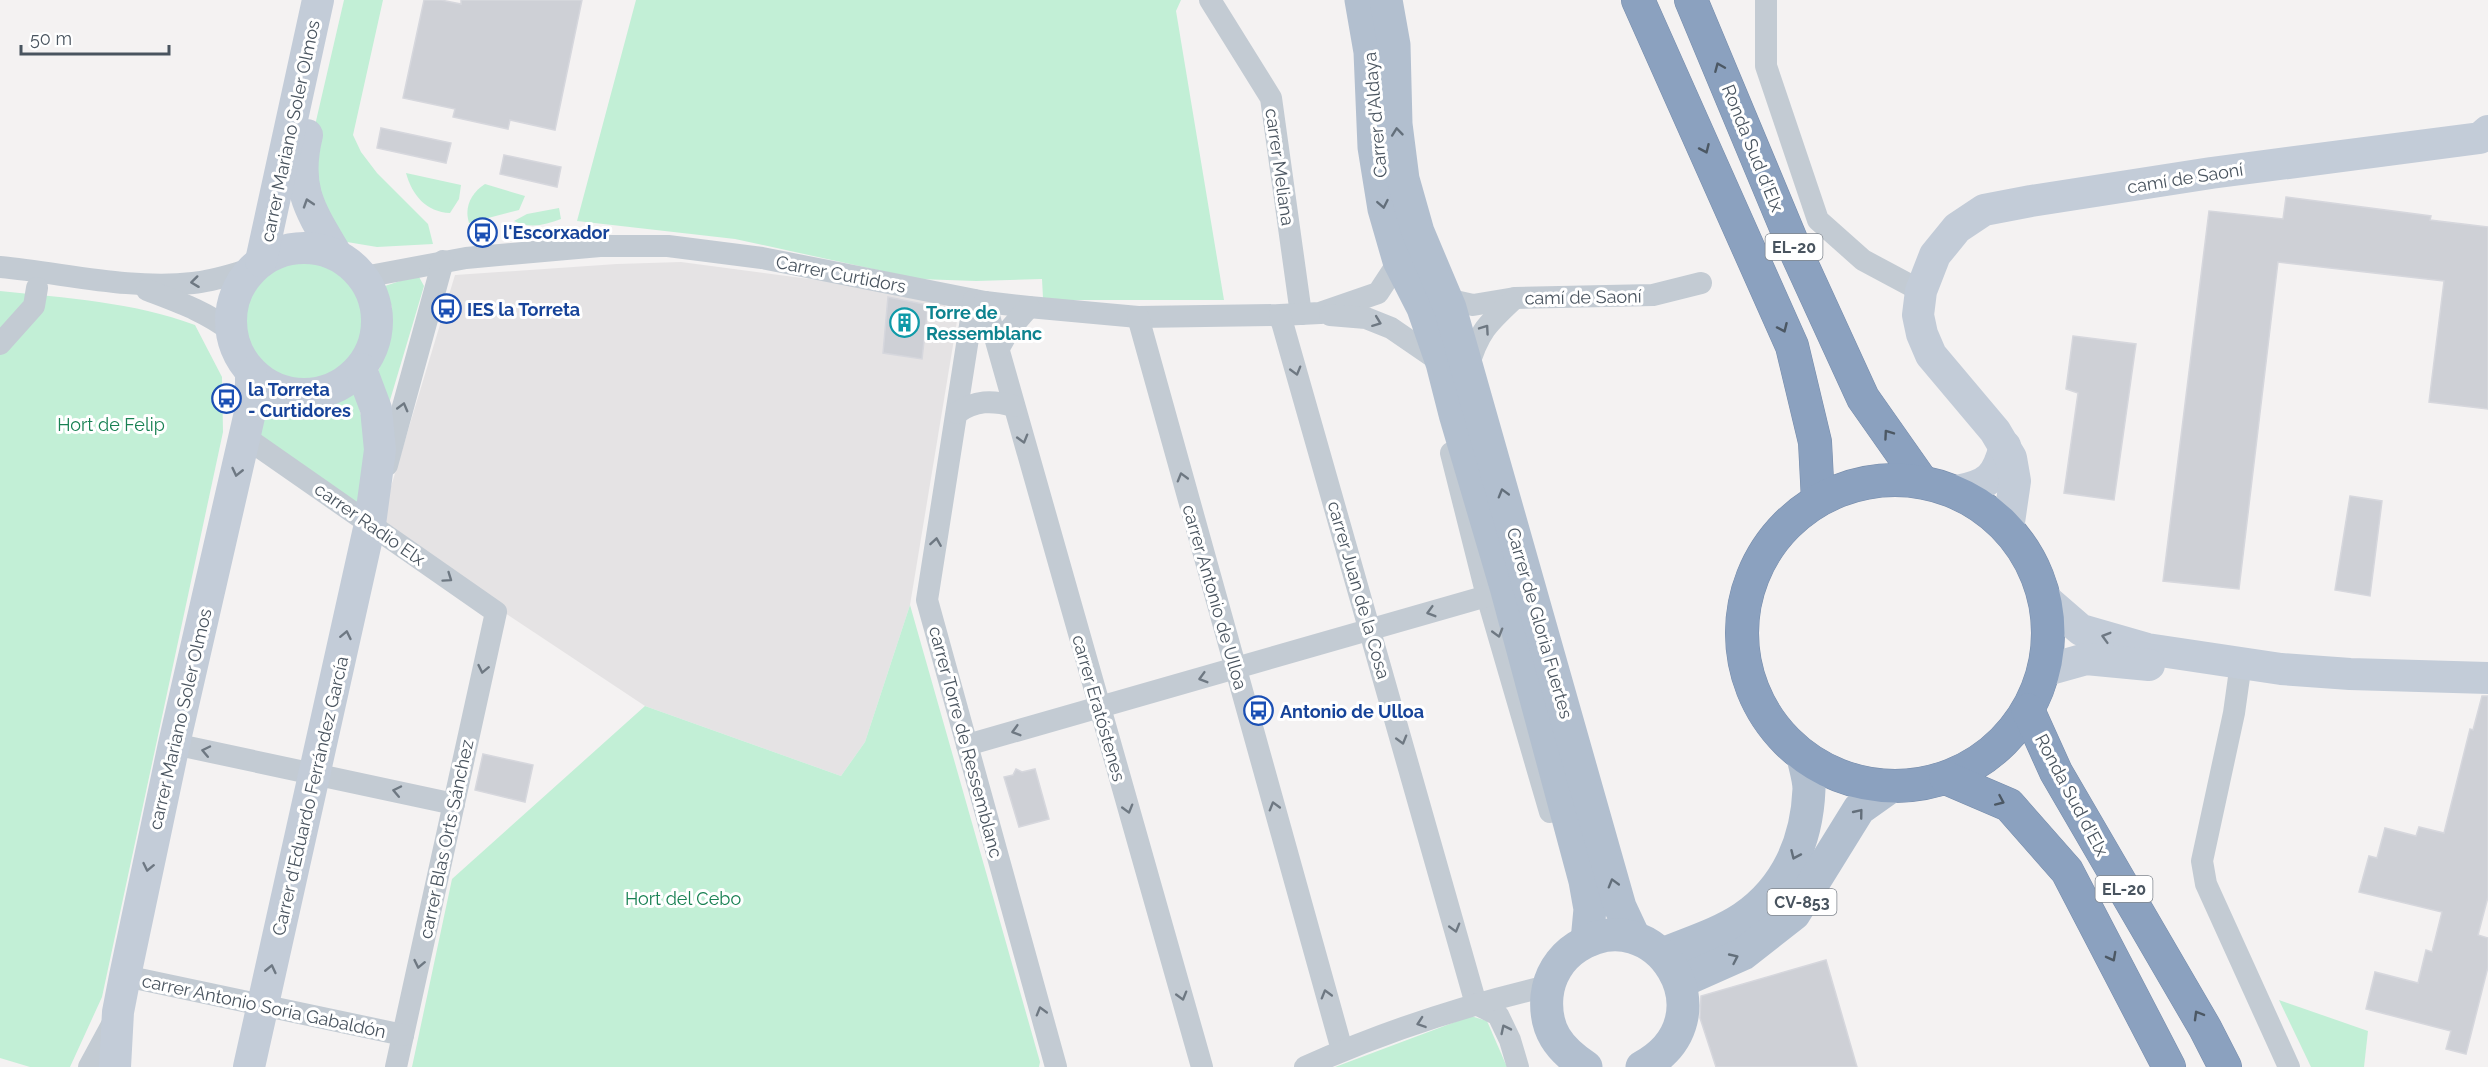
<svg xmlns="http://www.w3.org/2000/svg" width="2488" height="1067" font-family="Raleway,sans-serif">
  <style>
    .education { fill: #e5e3e4 }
    .green { fill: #c2efd6 }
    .building { fill: #ced0d6; stroke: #d6d7dd; stroke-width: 1.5 }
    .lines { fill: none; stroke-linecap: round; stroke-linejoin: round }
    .highway-casing { stroke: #768cab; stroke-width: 34 }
    .street { stroke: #c3cbd3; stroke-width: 22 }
    .secondary { stroke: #c3ccd8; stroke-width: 32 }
    .primary { stroke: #b2bfcf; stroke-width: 33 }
    .highway { stroke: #8ba1bf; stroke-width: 33 }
    .oneway { stroke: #4c5864 }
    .oneway2 { stroke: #636f7b }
    .oneway3 { stroke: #6e7883 }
    .oneway4 { stroke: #6e7882 }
    .labels { text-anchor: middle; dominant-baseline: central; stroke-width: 6; stroke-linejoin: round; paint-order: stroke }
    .shield { fill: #fff; stroke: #80878f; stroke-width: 1.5 }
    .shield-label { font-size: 16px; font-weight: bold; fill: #49545f }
    .street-label { font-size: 18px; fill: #49545f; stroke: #fff }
    .transit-label { font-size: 18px; font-weight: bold; fill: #164399; stroke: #fff; text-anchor: start }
    .culture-label { font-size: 18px; font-weight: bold; fill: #0d838f; stroke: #fff; text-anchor: start }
    .park-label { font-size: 18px; fill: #198153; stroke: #fff }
  </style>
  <rect width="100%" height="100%" fill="#f4f2f2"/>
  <path class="education" d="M681,262L931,295L958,315L910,605L865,742L841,776L645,706L508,615L380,523L455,275L617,264Z"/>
  <g class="green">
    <path d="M344,0H383L353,135L361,152L377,173L428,224L433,244L377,247L341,241L325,217L310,147Z"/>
    <path d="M636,0H1181L1176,11L1224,300H1057L1043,298L1042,279L976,281L919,279L735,239L577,221Z"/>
    <path d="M406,173L461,185L459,199L450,213C426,212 412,195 406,173Z"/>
    <path d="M485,184L525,196L519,210L469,223C464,207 471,193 485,184Z"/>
    <path d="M559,208L561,219C545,225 530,229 514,221L527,214Z"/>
    <path d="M308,261C321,264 336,267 347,275C355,282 360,293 363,303C381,352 336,391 289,378C274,375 260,368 251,354C236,330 244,283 273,270C284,265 297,264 308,261Z"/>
    <path d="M418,275L424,286L385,417L377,375L390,337L392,308L385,286Z"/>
    <path d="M0,291C65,298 134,302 195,325L222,377L223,432L102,997L70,1067H30L0,1058Z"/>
    <path d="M355,391L367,440L359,508L256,434L266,417L285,402C315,406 329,405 355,391Z"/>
    <path d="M910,605L1040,1062L1039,1067H412L452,879L645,706L841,776L865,742Z"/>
    <path d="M2279,1000L2368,1031L2364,1067H2311Z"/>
    <path d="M1471,1016L1487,1021L1507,1067H1335Z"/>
  </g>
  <g class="building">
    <path d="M424,0H441L461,4V0H582L555,130L510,120L508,129L453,117L455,109L403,98Z"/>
    <path d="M381,128L451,143L446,163L377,148Z"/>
    <path d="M504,155L561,167L557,187L500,174Z"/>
    <path d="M2286,197L2431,216L2430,220L2488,227V409L2429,402L2444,281L2278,262L2239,589L2163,581L2209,211L2283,219Z"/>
    <path d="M888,297L928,305L922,359L883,353Z"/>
    <path d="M2073,336L2136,344L2114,500L2064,493L2078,393L2066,389Z"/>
    <path d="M2350,496L2382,501L2370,596L2335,590Z"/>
    <path d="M2482,696H2488V897L2478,935L2488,938V967L2466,1054L2446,1049L2451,1031L2366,1009L2375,972L2418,983L2426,950L2432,952L2442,912L2359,892L2369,856L2377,858L2385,828L2416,836L2419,827L2444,833L2470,729L2473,730Z"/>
    <path d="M483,754L533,765L525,802L475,790Z"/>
    <path d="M1016,769L1022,772L1035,769L1049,819L1019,827L1004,777L1013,775Z"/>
    <path d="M1826,960L1857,1067H1716L1700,1018L1701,996Z"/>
  </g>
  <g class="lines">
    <defs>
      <g id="highway">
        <path d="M1638,0L1792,346L1815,442L1818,500"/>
        <path d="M1691,0L1797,254L1863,398L1922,482"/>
        <circle cx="1895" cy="633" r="153"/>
        <path d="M2028,710L2056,772L2205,1028L2225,1067"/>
        <path d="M1946,778L2009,805L2067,871L2169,1067"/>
      </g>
    </defs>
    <use href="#highway" class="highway-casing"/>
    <g class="street">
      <path d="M1210,0L1271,98L1301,314"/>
      <path d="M1766,0V66L1818,220L1863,260L1921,291"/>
      <path d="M0,267C64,273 129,290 193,283C213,281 233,274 252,269"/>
      <path d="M364,277L466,258L600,246H668L762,258L985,302L1029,307L1138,317L1280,315L1320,313L1378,293L1399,261"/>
      <path d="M147,290C178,302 205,311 231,331"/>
      <path d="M1446,299L1473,305L1515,298L1653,295L1701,283"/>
      <path d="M974,300L927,600L1056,1067"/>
      <path d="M985,302L1202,1067"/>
      <path d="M1280,315L1476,1004"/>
      <path d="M1330,315L1366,318L1391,328L1442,363"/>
      <path d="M1138,317L1342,1050"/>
      <path d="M0,344L34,306L37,288"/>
      <path d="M999,348L1009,330L1029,307"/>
      <path d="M1468,368C1478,332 1488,323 1515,298"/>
      <path d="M957,413C975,400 992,400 1014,406"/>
      <path d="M245,437L496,612L396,1067"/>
      <path d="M1451,453L1487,596L1550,812"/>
      <path d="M387,465L443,261"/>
      <path d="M2241,663L2234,713L2202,861L2206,884L2289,1067"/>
      <path d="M174,744L454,804"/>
      <path d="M967,745L1487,596"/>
      <path d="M125,976L403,1035"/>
      <path d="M1476,1004L1498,1015L1510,1040L1518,1067"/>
      <path d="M89,1067L115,1019"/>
      <path d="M1305,1067C1383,1032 1465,1005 1548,986"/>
    </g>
    <g class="secondary">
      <path d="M307,135C294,188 310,210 336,254"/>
      <circle cx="304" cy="321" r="73"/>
      <path d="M261,261L318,0"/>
      <path d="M1957,491C1989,485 1997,477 2005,446"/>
      <path d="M2008,529L2015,481L2011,458L1995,431L1931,355L1922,334L1918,315L1921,291L1935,255L1957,228L1984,210L2031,201L2211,173L2480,138L2488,131"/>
      <path d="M2044,598L2081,630L2147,649L2281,669L2350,674L2488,678"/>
      <path d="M2043,671L2086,659L2149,665"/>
      <path d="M115,1067L118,1012L125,976L174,744L251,408V373"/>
      <path d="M249,1067L370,524L380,450L376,409L361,369"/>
    </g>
    <g class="primary">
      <path d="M1361,0L1370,52L1374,147L1384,209L1399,261L1423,308L1442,363L1455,414L1506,587L1585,881L1590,909L1587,941"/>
      <path d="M1386,0L1394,45L1396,124L1403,179L1418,232L1450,308L1620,907L1634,937"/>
      <path d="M1663,954C1689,943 1719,934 1743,918C1787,888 1807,841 1809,789C1809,779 1805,767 1803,757"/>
      <path d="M1680,982L1743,954L1794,914L1859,809L1890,787"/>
      <path d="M1586,1067C1559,1049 1544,1030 1547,996C1549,976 1560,958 1577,947C1655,896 1733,1018 1642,1067"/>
    </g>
    <use href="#highway" class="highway"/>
  </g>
  <defs><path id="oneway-chevron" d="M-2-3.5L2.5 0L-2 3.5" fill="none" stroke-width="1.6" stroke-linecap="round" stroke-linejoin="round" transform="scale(1.5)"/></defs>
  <g class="oneway">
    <use href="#oneway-chevron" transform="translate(1719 67) rotate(-113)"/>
    <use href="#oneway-chevron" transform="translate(1705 149) rotate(66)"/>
    <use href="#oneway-chevron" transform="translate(1783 328) rotate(66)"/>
    <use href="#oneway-chevron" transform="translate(1888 434) rotate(-125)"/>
    <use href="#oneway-chevron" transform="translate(2000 801) rotate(24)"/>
    <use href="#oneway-chevron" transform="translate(2112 957) rotate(62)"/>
    <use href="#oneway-chevron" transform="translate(2198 1015) rotate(-120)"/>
  </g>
  <g class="oneway2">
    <use href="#oneway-chevron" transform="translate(1397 132) rotate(-96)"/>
    <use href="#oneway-chevron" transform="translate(1383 204) rotate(79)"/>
    <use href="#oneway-chevron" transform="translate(1503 493) rotate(-106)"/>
    <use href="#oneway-chevron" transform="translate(1859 813) rotate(-51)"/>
    <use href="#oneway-chevron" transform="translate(1795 855) rotate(114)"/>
    <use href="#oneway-chevron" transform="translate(1613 883) rotate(-106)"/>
    <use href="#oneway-chevron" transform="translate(1734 958) rotate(-25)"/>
  </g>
  <g class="oneway3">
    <use href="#oneway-chevron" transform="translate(308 203) rotate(-108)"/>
    <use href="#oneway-chevron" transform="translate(237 472) rotate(103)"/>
    <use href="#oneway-chevron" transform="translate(346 635) rotate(-78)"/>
    <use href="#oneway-chevron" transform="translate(2106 637) rotate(-164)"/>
    <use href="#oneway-chevron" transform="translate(148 867) rotate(102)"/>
    <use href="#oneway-chevron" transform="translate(271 969) rotate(-77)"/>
  </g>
  <g class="oneway4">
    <use href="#oneway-chevron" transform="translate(195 282) rotate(173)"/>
    <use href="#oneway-chevron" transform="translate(1377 322) rotate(21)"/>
    <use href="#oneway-chevron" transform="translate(1485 329) rotate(-55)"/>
    <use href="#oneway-chevron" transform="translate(1296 371) rotate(74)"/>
    <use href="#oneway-chevron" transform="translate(403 407) rotate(-75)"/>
    <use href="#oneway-chevron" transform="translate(1023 439) rotate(74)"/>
    <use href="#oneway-chevron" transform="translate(1182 477) rotate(-106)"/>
    <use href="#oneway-chevron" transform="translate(936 542) rotate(-81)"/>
    <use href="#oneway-chevron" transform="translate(448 578) rotate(35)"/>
    <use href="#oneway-chevron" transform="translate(1431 612) rotate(164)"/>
    <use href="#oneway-chevron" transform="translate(1498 633) rotate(74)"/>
    <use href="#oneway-chevron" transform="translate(483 669) rotate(102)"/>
    <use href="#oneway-chevron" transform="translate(1203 678) rotate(164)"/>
    <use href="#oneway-chevron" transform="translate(1016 731) rotate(164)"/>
    <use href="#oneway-chevron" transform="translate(1402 740) rotate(74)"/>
    <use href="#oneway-chevron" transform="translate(206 751) rotate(-168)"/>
    <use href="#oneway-chevron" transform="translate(397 791) rotate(-168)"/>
    <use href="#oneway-chevron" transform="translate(1274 806) rotate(-106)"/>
    <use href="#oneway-chevron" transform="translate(1128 809) rotate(74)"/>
    <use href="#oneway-chevron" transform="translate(1455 928) rotate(74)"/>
    <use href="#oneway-chevron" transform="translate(419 964) rotate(102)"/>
    <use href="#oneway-chevron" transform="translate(1326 994) rotate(-106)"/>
    <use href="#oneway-chevron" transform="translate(1182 996) rotate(74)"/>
    <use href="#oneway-chevron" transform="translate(1041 1011) rotate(-106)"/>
    <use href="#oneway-chevron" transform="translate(1421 1023) rotate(161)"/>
    <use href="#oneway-chevron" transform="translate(1505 1029) rotate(-116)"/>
  </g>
  <defs>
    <symbol id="bus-ring" viewBox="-11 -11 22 22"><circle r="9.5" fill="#fff" stroke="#1a4fb4" stroke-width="1.5"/><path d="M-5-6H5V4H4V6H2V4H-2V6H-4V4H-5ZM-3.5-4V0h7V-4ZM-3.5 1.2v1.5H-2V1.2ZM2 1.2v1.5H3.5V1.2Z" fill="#1a4fb4"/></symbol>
    <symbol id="building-ring" viewBox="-11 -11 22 22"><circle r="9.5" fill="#fff" stroke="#0f9aa8" stroke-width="1.5"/><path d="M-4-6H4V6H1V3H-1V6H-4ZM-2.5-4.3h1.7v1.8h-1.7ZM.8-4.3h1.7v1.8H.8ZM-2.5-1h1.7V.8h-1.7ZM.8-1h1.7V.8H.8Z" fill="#0f9aa8"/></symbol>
  </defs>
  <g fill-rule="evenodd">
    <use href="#bus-ring" x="466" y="216" width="33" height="33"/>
    <use href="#bus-ring" x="430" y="292" width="33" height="33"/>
    <use href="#building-ring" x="888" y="306" width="33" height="33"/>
    <use href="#bus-ring" x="210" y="382" width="33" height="33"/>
    <use href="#bus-ring" x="1242" y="694" width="33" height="33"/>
  </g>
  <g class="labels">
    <g class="shield">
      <rect x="1765.5" y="234" width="57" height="26" rx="4.5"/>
      <rect x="2095.5" y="876" width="57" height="26" rx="4.5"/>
      <rect x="1767.5" y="889" width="69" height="26" rx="4.5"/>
    </g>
    <g class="shield-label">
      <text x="1794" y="247">EL-20</text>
      <text x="2124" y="889">EL-20</text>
      <text x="1802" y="902">CV-853</text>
    </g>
    <g class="street-label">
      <text transform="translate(1375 115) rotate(-95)">Carrer d'Aldaya</text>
      <text transform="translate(290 131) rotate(-78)">carrer Mariano Soler Olmos</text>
      <text transform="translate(1753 148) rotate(68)">Ronda Sud d'Elx</text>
      <text transform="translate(1280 167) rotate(82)">carrer Meliana</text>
      <text transform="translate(2185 178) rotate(-9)">camí de Saoní</text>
      <text transform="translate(841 274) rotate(11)">Carrer Curtidors</text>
      <text transform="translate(1583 297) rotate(-1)">camí de Saoní</text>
      <text transform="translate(370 524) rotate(35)">carrer Radio Elx</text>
      <text transform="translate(1359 590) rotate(74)">carrer Juan de la Cosa</text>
      <text transform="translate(1215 597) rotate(74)">carrer Antonio de Ulloa</text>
      <text transform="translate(1540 623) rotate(74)">Carrer de Gloria Fuertes</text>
      <text transform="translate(1099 708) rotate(74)">carrer Eratóstenes</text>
      <text transform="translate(180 719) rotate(-77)">carrer Mariano Soler Olmos</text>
      <text transform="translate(966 742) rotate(75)">carrer Torre de Ressemblanc</text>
      <text transform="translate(2072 795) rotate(62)">Ronda Sud d'Elx</text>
      <text transform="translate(310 796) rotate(-77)">Carrer d'Eduardo Ferrández García</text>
      <text transform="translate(446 839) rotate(-78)">carrer Blas Orts Sánchez</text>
      <text transform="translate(264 1006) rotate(12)">carrer Antonio Soria Gabaldón</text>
    </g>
    <g class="transit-label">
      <text x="503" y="232">l'Escorxador</text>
      <text x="467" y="309">IES la Torreta</text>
      <text x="248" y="389">la Torreta<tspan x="248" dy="21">- Curtidores</tspan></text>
      <text x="1280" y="711">Antonio de Ulloa</text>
    </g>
    <g class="culture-label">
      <text x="926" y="312">Torre de<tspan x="926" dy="21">Ressemblanc</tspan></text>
    </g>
    <g class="park-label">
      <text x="111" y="424">Hort de Felip</text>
      <text x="683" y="898">Hort del Cebo</text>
    </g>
  </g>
  <path d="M21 45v9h148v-9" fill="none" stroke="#49545f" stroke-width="3"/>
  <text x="30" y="45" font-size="18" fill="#49545f" stroke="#ffffff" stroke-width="4.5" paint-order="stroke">50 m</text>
</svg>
